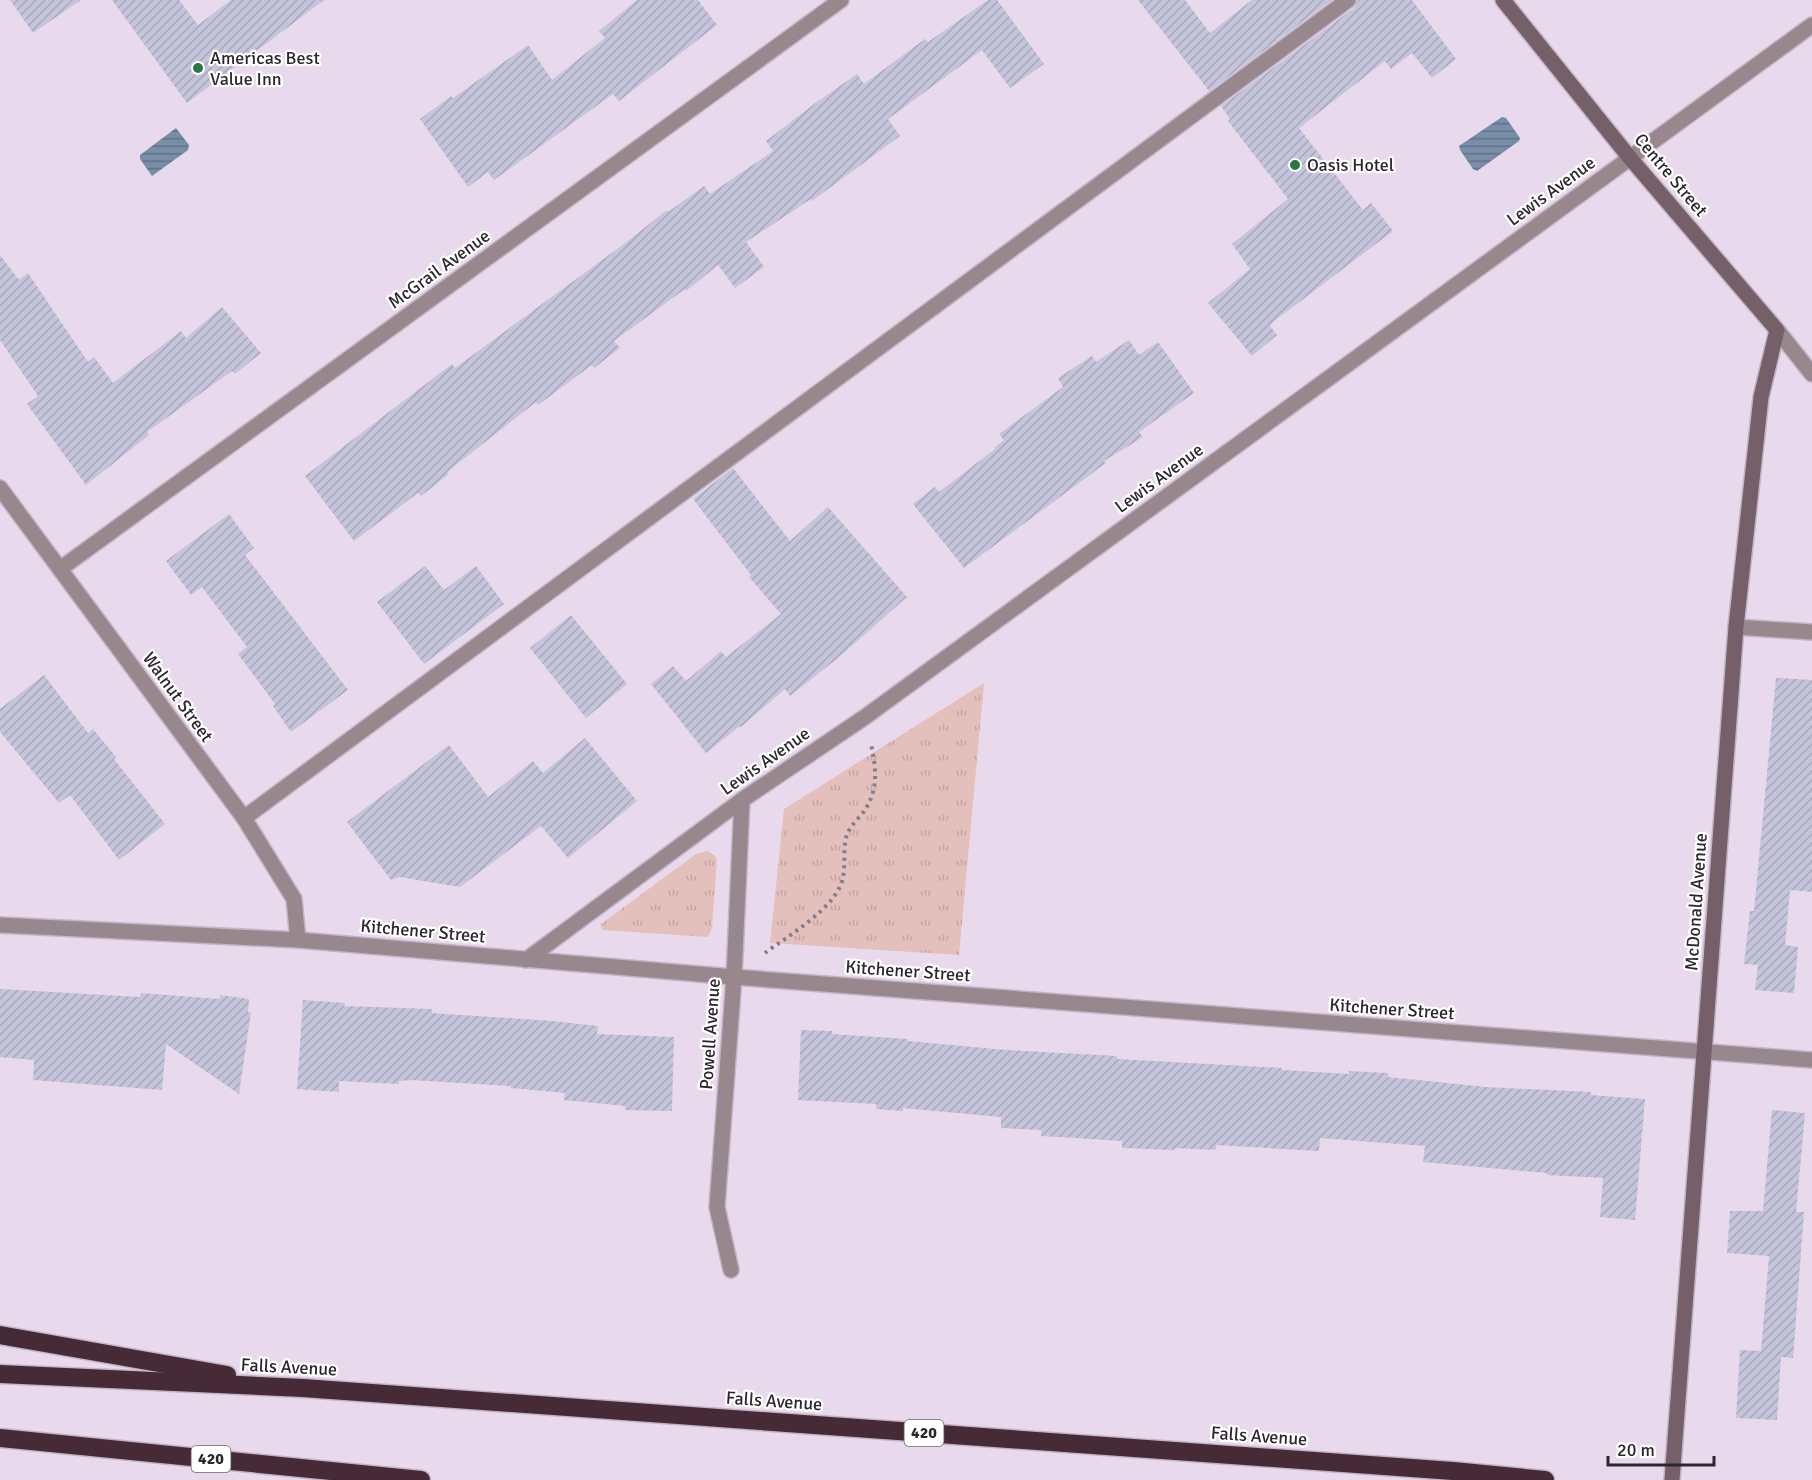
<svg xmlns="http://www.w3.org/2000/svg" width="1812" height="1480" font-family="Signika,sans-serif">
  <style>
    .grass { fill: url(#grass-tufts) }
    .water { fill: url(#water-rules) }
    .building { fill: url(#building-hatch) }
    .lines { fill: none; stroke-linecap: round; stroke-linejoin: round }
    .lane-casing { stroke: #c3b5c7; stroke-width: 18 }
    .street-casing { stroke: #c3b5c7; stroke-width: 18 }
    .secondary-casing { stroke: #c3b5c7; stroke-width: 18 }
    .highway-casing { stroke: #c3b5c7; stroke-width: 21 }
    .path { stroke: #877c89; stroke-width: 4; stroke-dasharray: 3 4.5; stroke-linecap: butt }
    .lane { stroke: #98888e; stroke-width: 15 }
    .street { stroke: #98888e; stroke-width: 15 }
    .secondary { stroke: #755f68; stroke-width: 15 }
    .highway { stroke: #462a36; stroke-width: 18 }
    .poi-dot { fill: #297747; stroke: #fff; stroke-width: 2 }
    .labels { text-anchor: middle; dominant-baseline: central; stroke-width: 4.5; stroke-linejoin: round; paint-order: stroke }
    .shield { fill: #fff; stroke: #6b676c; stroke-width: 1.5 }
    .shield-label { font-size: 16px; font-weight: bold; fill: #2c262d }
    .poi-label { font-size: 18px; fill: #2c262d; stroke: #fff; text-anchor: start }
    .street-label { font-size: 18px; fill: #2c262d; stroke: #fff }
  </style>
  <defs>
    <pattern id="grass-tufts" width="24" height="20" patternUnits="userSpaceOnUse" patternTransform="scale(1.5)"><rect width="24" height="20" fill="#e4c0bc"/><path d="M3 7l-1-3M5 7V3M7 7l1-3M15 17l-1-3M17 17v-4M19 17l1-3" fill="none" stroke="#c4a5a2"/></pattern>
    <pattern id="water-rules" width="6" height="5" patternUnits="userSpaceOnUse" patternTransform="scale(1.5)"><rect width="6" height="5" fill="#788da7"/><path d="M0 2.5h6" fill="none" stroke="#637388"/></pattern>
    <pattern id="building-hatch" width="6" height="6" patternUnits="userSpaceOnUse" patternTransform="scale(1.5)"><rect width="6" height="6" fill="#c4c4da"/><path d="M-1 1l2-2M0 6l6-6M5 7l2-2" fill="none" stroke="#a9a8bb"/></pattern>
  </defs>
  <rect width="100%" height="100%" fill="#e9d9ed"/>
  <g class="grass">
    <path d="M984,683L959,955L770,943L784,809Z"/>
    <path d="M707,851L714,855L717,859L712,928L708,937L602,930L601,924L696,854Z"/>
  </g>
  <g class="water">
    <path d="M1502,117L1506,118L1520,138L1519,141L1477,171L1473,169L1460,150L1459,146Z"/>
    <path d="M176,128L189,145L188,150L152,176L140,159V155Z"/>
  </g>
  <g class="building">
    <path d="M10,0H81L33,33Z"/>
    <path d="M112,0H179L198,25L231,0H324L187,103Z"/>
    <path d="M637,0H698L717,25L619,101L613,94L494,180L488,172L468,187L420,119L451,96L453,98L528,45L552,80L605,38L599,31Z"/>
    <path d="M988,0H997L1044,64L1010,88L982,50L888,119L900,136L812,201L811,199L746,242L764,267L735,288L718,265L686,291L685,289L614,341L620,348L594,368L592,365L538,405L536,402L447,472L449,474L421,496L418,493L354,541L305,476L452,364L455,368L624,244L667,210L668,212L704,186L710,194L773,151L766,141L814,104L857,74L864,84L925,39L928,42Z"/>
    <path d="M1138,0H1185L1210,33L1252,0H1332L1209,91Z"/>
    <path d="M1358,0H1412L1456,59L1432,78L1412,53L1391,69L1385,61L1299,128L1363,210L1371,203L1393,231L1273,322L1270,326L1277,335L1252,356L1208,303L1250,269L1232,244L1288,199L1228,121L1230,119L1221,106L1354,8Z"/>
    <path d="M0,255L19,280L28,273L88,362L94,357L113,383L181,331L186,338L222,307L261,353L235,374L232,371L147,432L149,435L86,485L27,404L38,396L0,340Z"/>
    <path d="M1129,340L1139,355L1158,342L1194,393L1139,432L1143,437L1104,461L1106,463L964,568L913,504L935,487L939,492L995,449L994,448L1004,440L999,434L1063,387L1058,378L1092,356L1096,362Z"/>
    <path d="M733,468L790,541L828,507L907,597L838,658L790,696L785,689L741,727L740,726L706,753L651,684L673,666L686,681L721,651L726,657L781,614L749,577L751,575L693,499Z"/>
    <path d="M229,514L254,548L245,555L348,690L291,732L273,706L275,704L238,654L247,647L202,587L191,595L166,561Z"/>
    <path d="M425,566L444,590L476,566L504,604L424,664L377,602Z"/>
    <path d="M571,615L627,684L586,718L530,648Z"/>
    <path d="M44,675L88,733L93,729L116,757L114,759L165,824L119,860L70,795L59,803L0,732V709Z"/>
    <path d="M1776,678L1812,680V892L1790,890L1785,945L1798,947L1794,993L1755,990L1758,965L1744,964L1750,911H1754Z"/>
    <path d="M585,738L637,801L568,858L541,826L460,887L399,877L391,880L347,822L449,745L488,797L533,761L543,773Z"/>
    <path d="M0,989L140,997L141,993L220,999V995L249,999L248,1012H251L239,1094L166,1044L162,1090L33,1080L34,1060L0,1057Z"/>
    <path d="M303,1000L345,1003L344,1006L432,1009V1013L552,1021L598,1026L597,1034L674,1037L672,1111L625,1110V1106L564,1100L565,1093L511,1088V1086L410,1080L399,1081V1084L339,1081V1092L297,1089Z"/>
    <path d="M801,1030L832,1031V1034L908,1039V1041L1006,1050L1117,1056V1059L1282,1068V1070L1349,1074V1071L1388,1073V1077L1486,1087L1591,1092V1095L1645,1099L1635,1220L1600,1217L1603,1178L1547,1175V1173L1423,1162L1425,1146L1320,1138L1319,1151L1216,1145V1150L1175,1148V1150L1122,1148V1141L1041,1136V1130L1001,1128V1117L903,1108V1111L876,1109V1104L798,1100Z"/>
    <path d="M1772,1110L1805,1113L1796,1212H1804L1793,1358L1781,1357L1777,1420L1736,1418L1740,1350L1761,1351L1769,1256L1727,1253L1730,1211H1763Z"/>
  </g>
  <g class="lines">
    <defs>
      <path id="lane" d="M244,818L1348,0"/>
      <g id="street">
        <path d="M1777,330L1812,374"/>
        <path d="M0,488L244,818L294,899L298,940"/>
        <path d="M60,569L841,0"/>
        <path d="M1736,627L1812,632"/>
        <path d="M0,925L298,940L734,977L1812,1060"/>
        <path d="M526,960L742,800L865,717L1812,25"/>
        <path d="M731,1270L717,1207L734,977L742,800"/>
      </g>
      <path id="secondary" d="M1503,0L1630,158L1777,330L1761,397L1736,627L1672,1480"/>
      <g id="highway">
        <path d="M0,1335L227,1375"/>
        <path d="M0,1374L303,1388L1453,1471L1545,1480"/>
        <path d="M0,1438L421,1480"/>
      </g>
    </defs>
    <use href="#lane" class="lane-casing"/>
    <use href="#street" class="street-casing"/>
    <use href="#secondary" class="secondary-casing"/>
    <use href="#highway" class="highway-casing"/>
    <path class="path" d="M765,953C789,935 838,907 843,877C846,863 842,845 848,832C852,824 860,817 865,810C879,788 876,768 871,744"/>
    <use href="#lane" class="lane"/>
    <use href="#street" class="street"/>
    <use href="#secondary" class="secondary"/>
    <use href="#highway" class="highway"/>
  </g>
  <g class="poi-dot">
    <circle cx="198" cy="68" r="6"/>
    <circle cx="1295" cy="165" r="6"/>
  </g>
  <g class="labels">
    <g class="shield">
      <rect x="904.5" y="1420" width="39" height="26" rx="4.5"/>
      <rect x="191.5" y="1446" width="39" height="26" rx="4.5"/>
    </g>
    <g class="shield-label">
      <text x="924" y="1433">420</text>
      <text x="211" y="1459">420</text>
    </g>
    <g class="poi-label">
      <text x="210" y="58">Americas Best<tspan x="210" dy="21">Value Inn</tspan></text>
      <text x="1307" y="165">Oasis Hotel</text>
    </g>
    <g class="street-label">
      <text transform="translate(1671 175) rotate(50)">Centre Street</text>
      <text transform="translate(1551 191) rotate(-36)">Lewis Avenue</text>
      <text transform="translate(439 269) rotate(-36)">McGrail Avenue</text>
      <text transform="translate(1159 478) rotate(-36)">Lewis Avenue</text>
      <text transform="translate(178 697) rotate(54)">Walnut Street</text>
      <text transform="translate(765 761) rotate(-35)">Lewis Avenue</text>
      <text transform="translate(1696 902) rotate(-86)">McDonald Avenue</text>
      <text transform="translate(423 931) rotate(5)">Kitchener Street</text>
      <text transform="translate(908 971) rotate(4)">Kitchener Street</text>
      <text transform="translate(1392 1009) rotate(4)">Kitchener Street</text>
      <text transform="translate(710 1034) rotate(-86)">Powell Avenue</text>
      <text transform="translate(289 1367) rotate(3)">Falls Avenue</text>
      <text transform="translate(774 1401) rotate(4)">Falls Avenue</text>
      <text transform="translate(1259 1436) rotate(4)">Falls Avenue</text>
    </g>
  </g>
  <path d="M1608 1456v9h106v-9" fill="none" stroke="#2c262d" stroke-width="3"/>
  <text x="1617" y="1456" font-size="18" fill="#2c262d" stroke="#ffffff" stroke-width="4.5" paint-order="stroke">20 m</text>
</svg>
